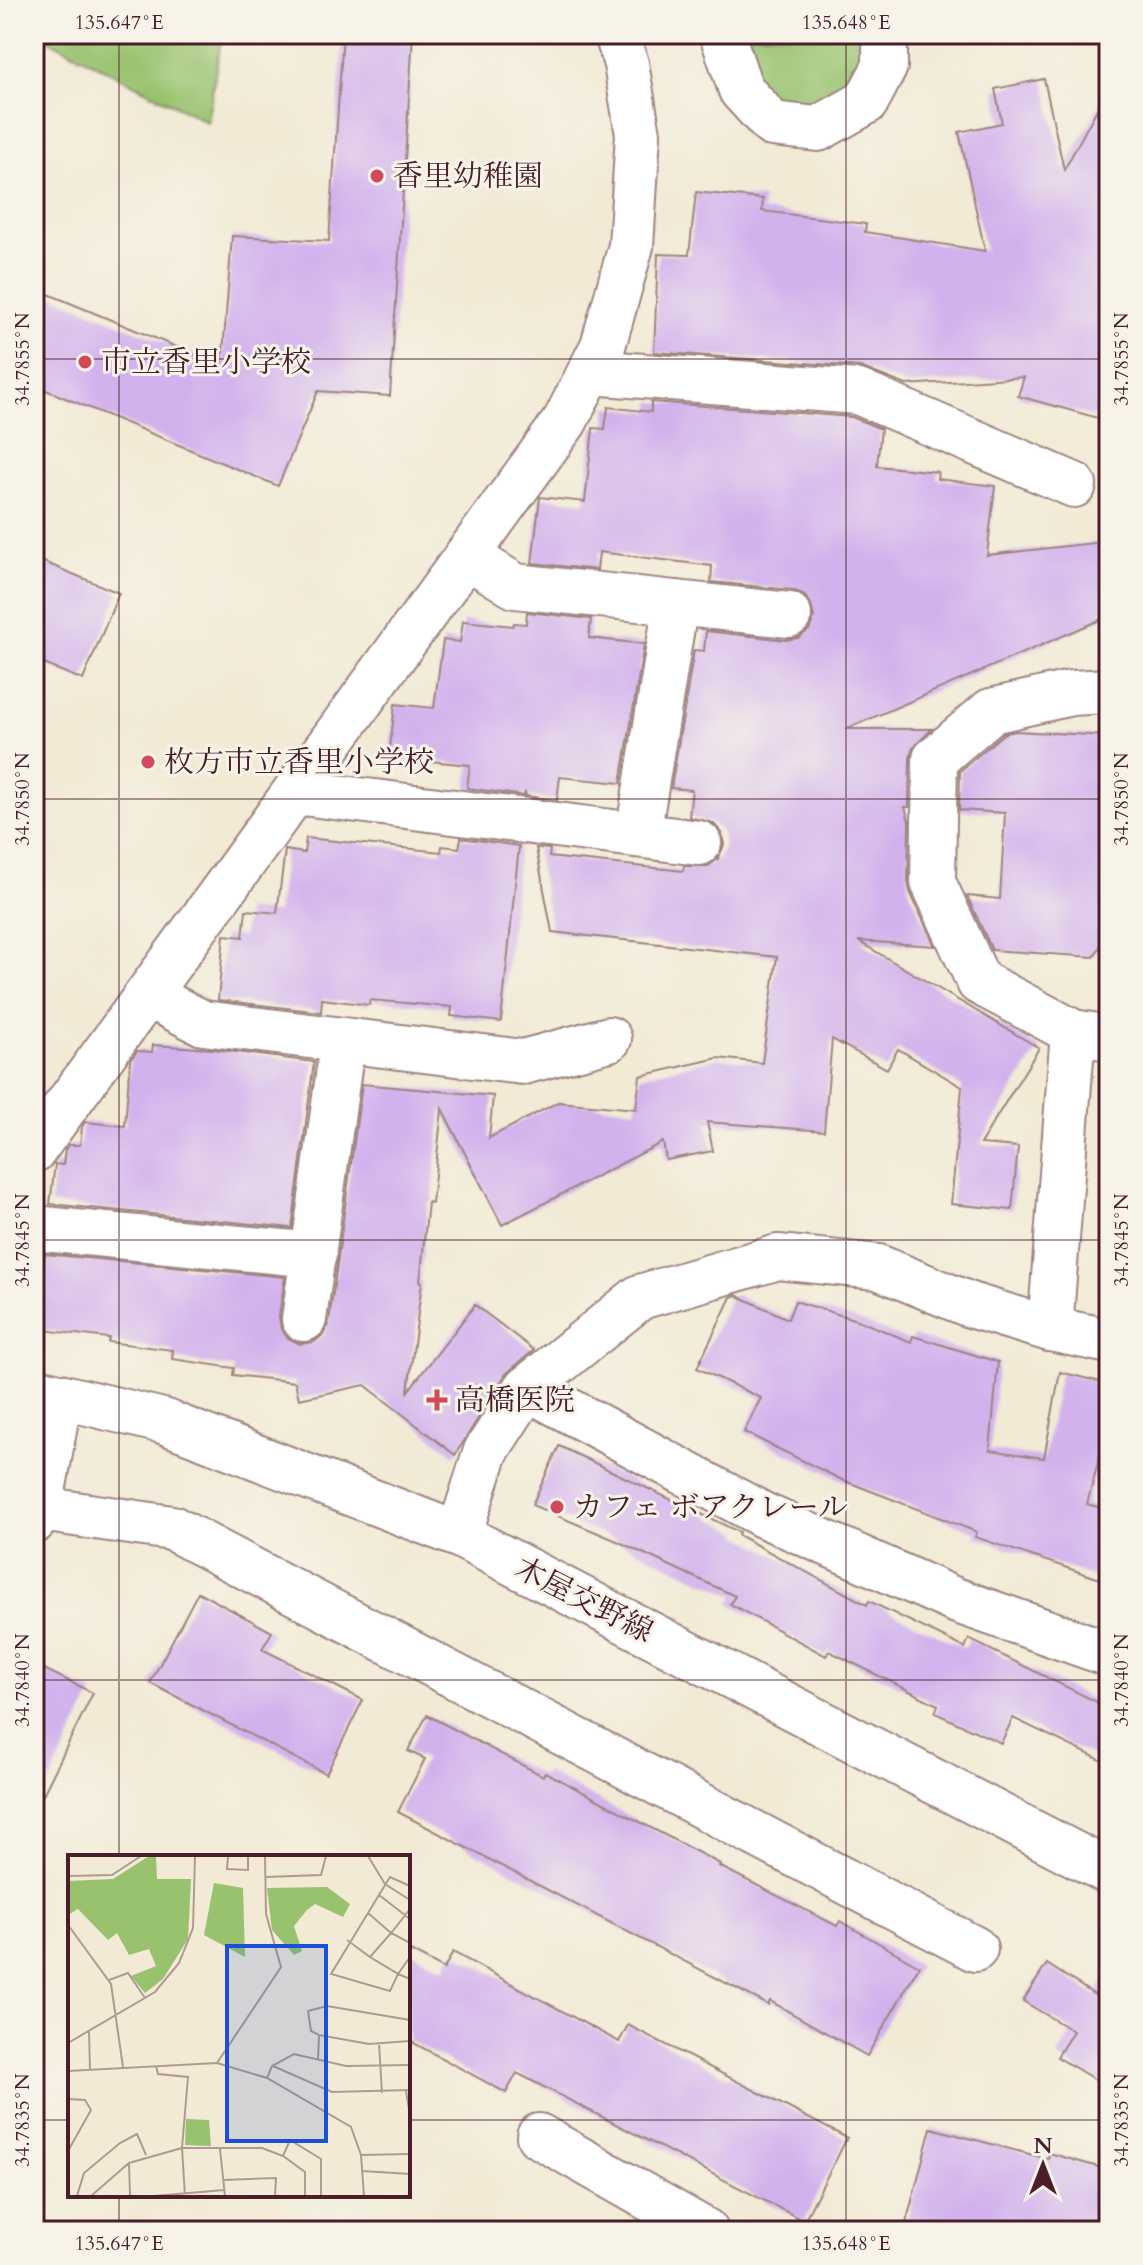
<svg xmlns="http://www.w3.org/2000/svg" width="1143" height="2265" font-family="Cardo,'Noto Serif JP',serif">
  <style>
    .green { fill: #98c26e; stroke: #71704c; stroke-width: 2 }
    .building { fill: #d2b2ed }
    .lines { fill: none; stroke-linecap: round; stroke-linejoin: round }
    .minor-casing { stroke: #9e8480; stroke-width: 48 }
    .major-casing { stroke: #9e8480; stroke-width: 48 }
    .minor { stroke: #fff; stroke-width: 44 }
    .major { stroke: #fff; stroke-width: 44 }
    .ticks { fill: none; stroke: #4a1f2b; stroke-width: 2; stroke-opacity: 0.45 }
    .poi-dot { fill: #d1495b; stroke: #f7f3e8; stroke-width: 3 }
    .labels { text-anchor: middle; dominant-baseline: central; stroke-width: 6; stroke-linejoin: round; paint-order: stroke }
    .poi-label { font-size: 30px; fill: #4a1f2b; stroke: #f7f3e8; text-anchor: start }
    .street-label { font-size: 30px; fill: #4a1f2b; stroke: #f7f3e8 }
    .inset-road { fill: none; stroke: #af9991; stroke-width: 2 }
    .view { fill: #1d4ed8; fill-opacity: 0.15; stroke: #1d4ed8; stroke-width: 4 }
    .inset-edge { fill: none; stroke: #4a1f2b; stroke-width: 4 }
    .neatline { fill: none; stroke: #4a1f2b; stroke-width: 3 }
    .ticks-label { font-size: 20px; text-anchor: middle; fill: #4a1f2b }
  </style>
  <rect width="100%" height="100%" fill="#f7f3e8"/>
  <filter id="ink" filterUnits="userSpaceOnUse"><feTurbulence type="fractalNoise" baseFrequency=".0125" numOctaves="2"/><feDisplacementMap in="SourceGraphic" scale="16" xChannelSelector="R" yChannelSelector="G"/><feConvolveMatrix kernelMatrix="1 2 1 2 8 2 1 2 1" color-interpolation-filters="sRGB"/></filter>
  <filter id="wash" filterUnits="userSpaceOnUse"><feTurbulence type="fractalNoise" baseFrequency=".006" numOctaves="4" result="noise"/><feDisplacementMap in="SourceGraphic" scale="32" xChannelSelector="R" yChannelSelector="G"/><feGaussianBlur stdDeviation="1.8" result="paint"/><feColorMatrix in="noise" values="0 0 0 0 0 0 0 0 0 0 0 0 0 0 0 0 0 1.4 0 .05"/><feComposite in="paint" operator="in"/></filter>
  <g filter="url(#wash)">
    <rect width="100%" height="100%" fill="#f2ead5"/>
    <g class="green">
      <path d="M37,34H222L207,122Z"/>
      <path d="M740,34H868C868,40 869,47 867,52C861,74 839,97 820,108C807,114 783,109 773,100C760,90 747,50 740,34Z"/>
    </g>
    <g id="blocks">
      <g class="building">
        <path d="M343,34H413L390,396L318,391L278,486L34,385V288L222,366L232,236L329,241Z"/>
        <path d="M1044,79L1064,170L1109,87V421L1018,396L1024,377L906,385L860,367L654,352L658,254L689,255L696,192L763,199L762,211L866,224L865,232L985,251L959,132L1002,123L995,89Z"/>
        <path d="M651,402L852,417L881,429L877,466L938,472L937,479L995,486L987,555L1102,542L1109,616L846,729H932L912,749L910,759L909,807H905L909,821L908,882L910,892L935,946L858,941L1039,1048L980,1144L1018,1147L1012,1210L951,1204L962,1087L898,1049L887,1069L832,1039L824,1131L707,1122L713,1151L666,1160L663,1142L502,1225L442,1109L432,1203L428,1202L420,1282H422L408,1391L475,1305L534,1350L506,1374L455,1455L365,1385L299,1399L295,1382L233,1375L234,1368L172,1359L173,1350L108,1342L109,1338L34,1329L45,1254L285,1277L279,1316L281,1329L288,1338L300,1344L314,1342L324,1334L329,1322L362,1084L493,1096L489,1138L558,1102L636,1109L640,1076L718,1058L762,1063L777,957L552,932L536,848L550,849L549,857L683,871L684,866H708L718,859L724,845L722,833L713,823L689,817L692,790L671,788L694,650L704,651L706,631L786,640L798,638L809,630L814,618L811,604L803,594L792,590L711,582L712,566L599,552L597,570L532,563L540,497L585,502L593,428L605,429L608,407L651,412Z"/>
        <path d="M34,558L119,593L83,680L34,660Z"/>
        <path d="M527,612L591,619L589,638L644,644L621,783L560,777L557,800L526,796L525,792L524,796L467,788L470,765L389,757L395,704L434,708L443,640L460,642L463,621L513,626L514,623L526,624Z"/>
        <path d="M1015,731L1109,736V931L1094,957L992,950L967,896L1000,899L1005,813L959,810L960,771L1003,734Z"/>
        <path d="M306,838L441,852L442,846L459,848L461,838L519,846L501,1022L451,1016L452,1007L370,1000L369,1005L322,999L321,1012L218,1000L224,935L243,937L246,910L277,913L285,850L304,853Z"/>
        <path d="M153,1045L213,1049L314,1062L292,1228L50,1204L55,1164L63,1165L65,1150L69,1145H80L82,1127L85,1122L125,1126L130,1061L137,1051L152,1052Z"/>
        <path d="M736,1295L788,1319L795,1301L860,1321L911,1342L913,1336L998,1362L990,1450L1044,1458L1060,1372L1109,1384V1421L1087,1504L1109,1510V1582L975,1537L977,1532L840,1479L744,1432L761,1398L697,1368L731,1297Z"/>
        <path d="M559,1446L739,1532L738,1535L867,1605L869,1601L965,1648L969,1639L1109,1708V1764L1013,1718L1001,1743L935,1713L938,1705L829,1651L826,1656L730,1604L735,1596L617,1541L532,1505Z"/>
        <path d="M198,1592L272,1632L262,1649L363,1700L326,1774L150,1683Z"/>
        <path d="M34,1664L93,1693L34,1813Z"/>
        <path d="M427,1715L543,1776L545,1772L720,1864L719,1866L837,1926L840,1921L919,1966L867,2056L770,2001L768,2005L398,1812L425,1759L408,1751Z"/>
        <path d="M408,1950L444,1969L453,1952L619,2042L628,2025L847,2138L804,2221L517,2073L506,2093L408,2040Z"/>
        <path d="M1047,1964L1095,1995L1109,1972V2088L1057,2057L1073,2031L1023,2001Z"/>
        <path d="M931,2128L1048,2159L1049,2153L1109,2170V2231H904Z"/>
      </g>
    </g>
  </g>
  <g filter="url(#ink)">
    <use href="#blocks" fill-opacity="0" stroke="#9e8480" stroke-width="2"/>
    <g class="lines">
      <defs>
        <g id="minor">
          <path d="M722,34L741,90L772,124L818,129L866,102L885,66V34"/>
          <path d="M590,372L858,392L1074,485"/>
          <path d="M467,556L515,586L789,615"/>
          <path d="M1109,691L1071,693L991,711L935,759L933,882L979,982L1073,1032L1109,1038"/>
          <path d="M295,792L699,843"/>
          <path d="M638,835L676,603"/>
          <path d="M148,995L203,1023L523,1062L609,1039"/>
          <path d="M34,1150L565,421L603,346L631,246L638,134L626,64L617,34"/>
          <path d="M34,1228L314,1255"/>
          <path d="M304,1319L343,1040"/>
          <path d="M1050,1329L1073,1032"/>
          <path d="M527,1388L763,1515L955,1600L1109,1654"/>
          <path d="M40,1509L172,1528L975,1949"/>
          <path d="M34,1521L40,1509L60,1396"/>
          <path d="M459,1535L486,1451L527,1388L640,1297L778,1257L878,1267L970,1305L1050,1329L1109,1341"/>
          <path d="M539,2136L706,2231"/>
        </g>
        <path id="major" d="M34,1390L163,1421L459,1535L1109,1872"/>
      </defs>
      <use href="#minor" class="minor-casing"/>
      <use href="#major" class="major-casing"/>
      <use href="#minor" class="minor"/>
      <use href="#major" class="major"/>
    </g>
  </g>
  <path class="ticks" d="M119,34V1857M846,34V2231M34,359H1109M34,799H1109M34,1240H1109M34,1680H1109M34,2120H70M408,2120H1109M119,2195V2231"/>
  <g class="poi-dot">
    <circle cx="377" cy="176" r="8"/>
    <circle cx="85" cy="362" r="8"/>
    <circle cx="148" cy="762" r="8"/>
    <path d="M433 1388h8v8h8v8h-8v8h-8v-8h-8v-8h8z"/>
    <circle cx="557" cy="1507" r="8"/>
  </g>
  <g class="labels">
    <g class="poi-label">
      <text x="393" y="176">香里幼稚園</text>
      <text x="101" y="362">市立香里小学校</text>
      <text x="164" y="762">枚方市立香里小学校</text>
      <text x="455" y="1400">高橋医院</text>
      <text x="573" y="1507">カフェ ボアクレール</text>
    </g>
    <g class="street-label">
      <text transform="translate(584 1600) rotate(27)">木屋交野線</text>
    </g>
  </g>
  <g transform="translate(68 1855)">
    <rect width="342" height="342" fill="#f2ead5"/>
    <path d="M81,1H88L89,24H123L120,84L95,124L77,138L63,121L88,111L81,94L61,100L49,78L40,85L10,54L0,60V26L45,24ZM146,28L175,33L177,102L136,80ZM259,32L282,49L275,62L247,49L239,55L226,71L234,96L226,100L204,75L199,33ZM118,264L141,265L143,291L117,290Z" fill="#98c26e"/>
    <path class="inset-road" d="M160,1L159,14L180,15V1M300,1L317,29L342,45M0,21L44,20L73,1M198,22L253,20L258,1M311,40L322,22L342,31M342,54L323,78L302,102L330,119L322,136L263,119L300,58L323,78L342,88M300,58L311,40L342,64M0,70L43,129L55,212M279,85L302,102M342,102L330,119L342,124M41,125L60,118L77,143M342,165L259,151L240,156L243,176L251,180L301,189L342,186M21,176L22,215M0,188L87,137L111,108L125,73L127,1M311,188L314,238M250,206L251,180M149,208L213,112L198,59L197,1M88,211L90,219L120,222L114,293L117,341M205,211L264,237L342,235M0,216L149,208L199,223L283,272L293,300L296,341M199,223L204,211L226,199L278,211L342,210M338,236L342,260M0,244L17,245L23,255L0,296M152,294L157,341M293,300L342,299M215,301L222,285L253,304V341M61,308L62,341M294,316L342,319M155,325L208,323L207,341M9,341L16,318L52,288L69,279L78,300M23,341L61,308L114,293H194L215,301L237,317V341M86,341L156,335"/>
    <path class="view" d="M159,91H258V286H159Z"/>
    <rect width="342" height="342" class="inset-edge"/>
  </g>
  <rect width="1143" height="2265" fill="none" stroke="#f7f3e8" stroke-width="88"/>
  <g transform="translate(1043 2165)" stroke="#f7f3e8" stroke-width="6" paint-order="stroke">
  <path d="M0-6L14 30L0 20L-14 30Z" fill="#4a1f2b"/>
  <text y="-12" font-size="22" font-weight="bold" text-anchor="middle" fill="#4a1f2b">N</text>
  </g>
  <rect x="44" y="44" width="1055" height="2177" class="neatline"/>
  <g class="ticks-label">
    <text x="119" y="29">135.647°E</text>
    <text x="846" y="29">135.648°E</text>
    <text transform="translate(22 359) rotate(-90)" y="7">34.7855°N</text>
    <text transform="translate(1121 359) rotate(-90)" y="7">34.7855°N</text>
    <text transform="translate(22 799) rotate(-90)" y="7">34.7850°N</text>
    <text transform="translate(1121 799) rotate(-90)" y="7">34.7850°N</text>
    <text transform="translate(22 1240) rotate(-90)" y="7">34.7845°N</text>
    <text transform="translate(1121 1240) rotate(-90)" y="7">34.7845°N</text>
    <text transform="translate(22 1680) rotate(-90)" y="7">34.7840°N</text>
    <text transform="translate(1121 1680) rotate(-90)" y="7">34.7840°N</text>
    <text transform="translate(22 2120) rotate(-90)" y="7">34.7835°N</text>
    <text transform="translate(1121 2120) rotate(-90)" y="7">34.7835°N</text>
    <text x="119" y="2250">135.647°E</text>
    <text x="846" y="2250">135.648°E</text>
  </g>
</svg>
